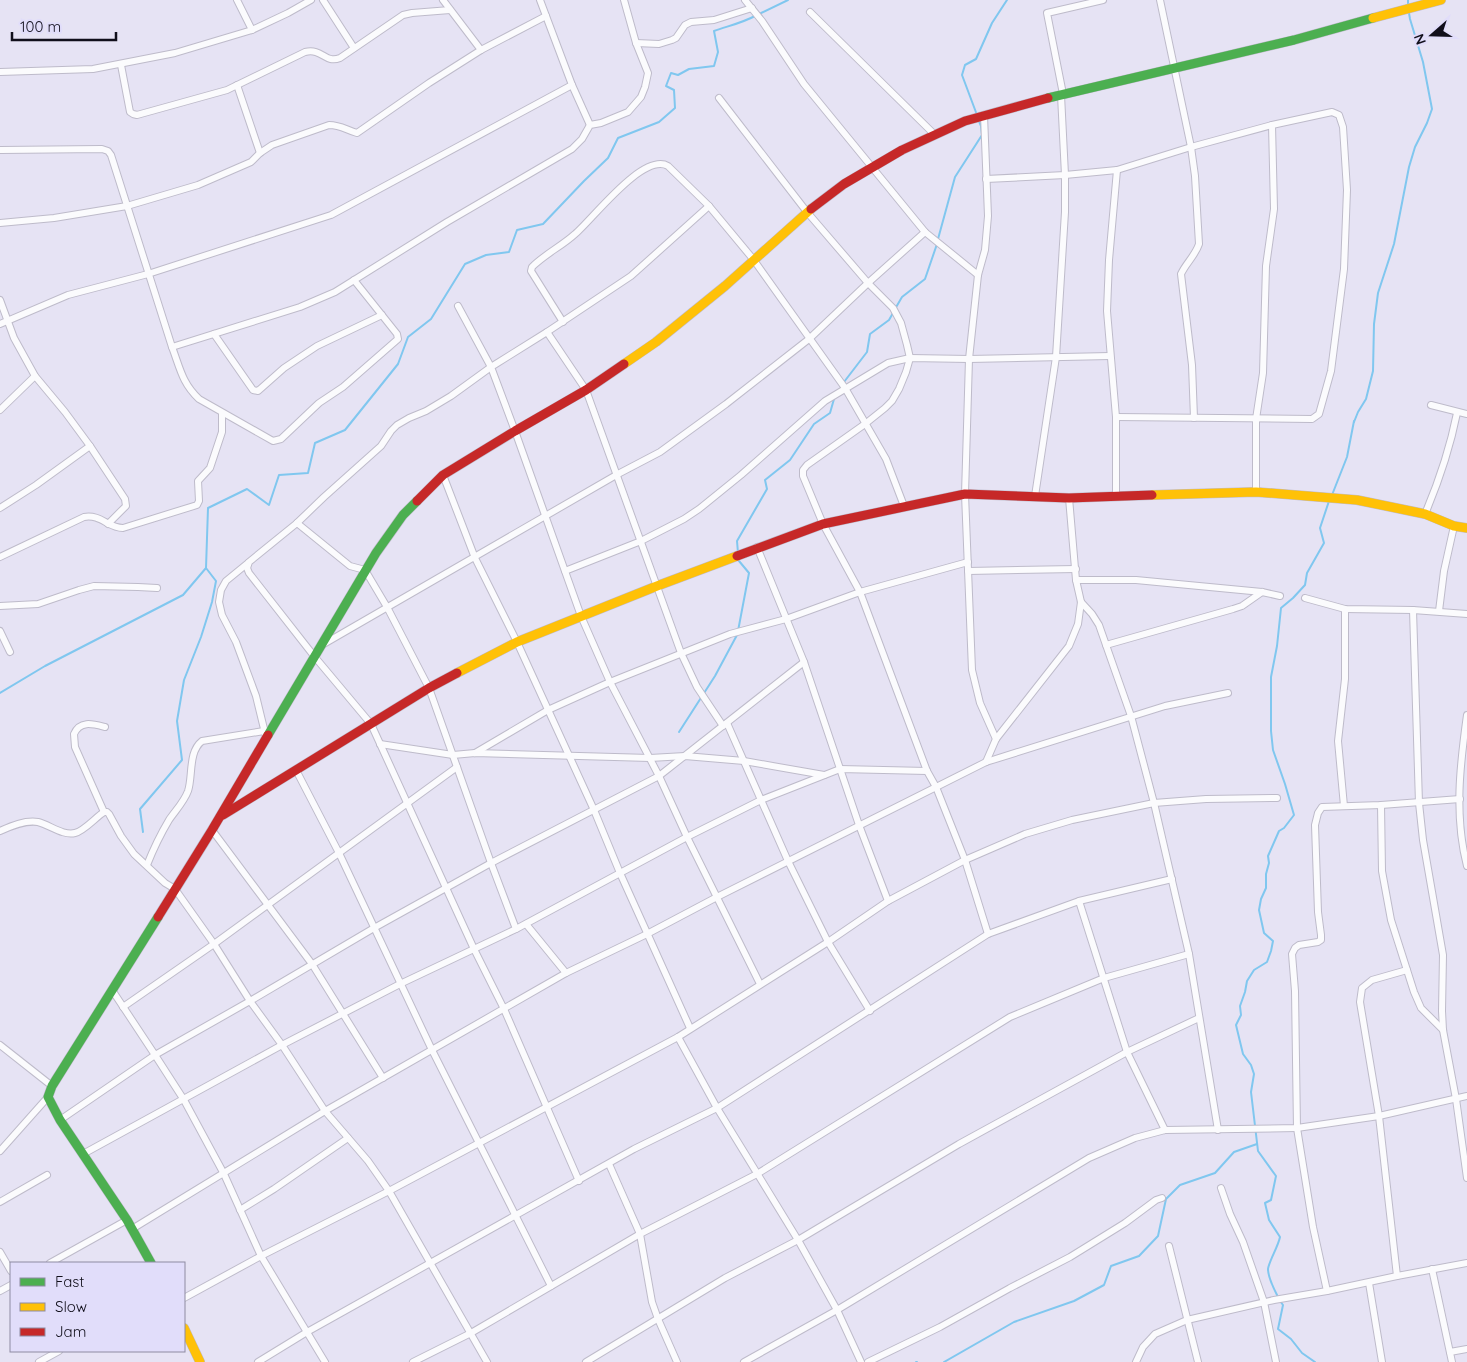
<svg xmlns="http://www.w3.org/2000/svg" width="1467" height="1362" font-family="Quicksand,sans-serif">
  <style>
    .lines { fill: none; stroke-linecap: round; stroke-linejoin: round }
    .stream { stroke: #80c7ef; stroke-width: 2 }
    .street-casing { stroke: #bebbca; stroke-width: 8 }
    .fast-casing { stroke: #bebbca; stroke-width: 10 }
    .slow-casing { stroke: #bebbca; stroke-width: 10 }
    .jam-casing { stroke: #bebbca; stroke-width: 10 }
    .street { stroke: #fbfbfd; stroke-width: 6 }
    .fast { stroke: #4caf50; stroke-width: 9 }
    .slow { stroke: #ffc107; stroke-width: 9 }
    .jam { stroke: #c62828; stroke-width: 9 }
  </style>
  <rect width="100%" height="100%" fill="#e6e3f4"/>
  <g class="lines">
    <g class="stream">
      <path d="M1408,0V5"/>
      <path d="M759,14L788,0"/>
      <path d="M977,115L962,75L965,65L976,59L992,23L1007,0"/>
      <path d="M938,239L955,177L982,135L981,126L978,119"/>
      <path d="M895,309L902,297L925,279L937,244"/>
      <path d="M844,382L867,352L870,334L889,320L893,313"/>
      <path d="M1354,422L1358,412L1366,399L1373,371L1374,324L1378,293L1394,244L1409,167L1415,147L1427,123L1432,109L1423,62L1410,19L1409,13"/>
      <path d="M1332,495L1347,457L1354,421"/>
      <path d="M738,553L737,541L767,489L765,480L790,460L814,424L830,413L834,399"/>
      <path d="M738,631L749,573L739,561L738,558"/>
      <path d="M0,693L45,666L183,595L206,568L208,508L247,489L269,505L279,475L308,473L315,443L345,430L398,364L408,337L431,319L465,264L486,255L509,252L517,230L543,224L584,181L608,158L618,138L659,122L675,108L674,90L666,86L671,73L678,75L689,69L714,66L718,52L714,31C728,26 742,23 755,16"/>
      <path d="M679,732L715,676L737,635"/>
      <path d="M143,832L140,809L182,760L177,721L184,680L201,637L212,602L216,581L206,568"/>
      <path d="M1278,1297C1274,1289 1268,1278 1268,1269C1269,1261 1278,1247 1280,1237L1269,1220L1265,1203L1271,1200L1276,1176L1258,1151L1251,1092L1254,1074L1251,1065L1243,1054L1236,1025L1241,1015L1240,1006L1245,992L1247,981L1254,970L1267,962L1271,951L1273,941L1264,933L1259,910L1261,899L1266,888V874L1269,863L1268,856L1279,831L1284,828L1294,815L1285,784L1273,750L1271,731V677L1277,646L1281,608L1293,598L1305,585L1307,573L1324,543L1320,528L1329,501"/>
      <path d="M1280,1301L1283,1305L1278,1329L1291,1339L1302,1353L1315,1362"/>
      <path d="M916,1362H917"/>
      <path d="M944,1362L1014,1322L1074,1301L1104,1285L1111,1266L1139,1256L1158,1236L1166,1199L1180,1185L1215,1173L1234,1152L1257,1144"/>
    </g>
    <defs>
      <g id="street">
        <path d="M237,0L252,30"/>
        <path d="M323,0L354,48"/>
        <path d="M443,0L481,50"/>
        <path d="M540,0L572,85L590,125"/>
        <path d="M745,0L762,21L804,84L925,232L978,275"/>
        <path d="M1160,0L1191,147L1195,176L1199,244C1195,256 1186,263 1181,274L1192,365L1194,418"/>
        <path d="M810,12L935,135"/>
        <path d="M636,43L659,44L672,40L676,38L685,25L691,22L714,20L752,8"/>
        <path d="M121,65L130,112L133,114L137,115L227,90L305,52C323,48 325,64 340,58L403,15L412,13L450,10"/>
        <path d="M0,72L93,69L175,53L252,30L288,13L311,0"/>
        <path d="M237,85L260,153"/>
        <path d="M1063,94L1047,13L1103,0"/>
        <path d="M719,98L807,212L868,283L893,308L901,323L907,345L910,358L906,372L899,389L892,401L885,408L865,424L807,465L803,470V476L823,524L860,592L927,771L936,787L965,860L988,934"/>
        <path d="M984,115L988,216L985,250L978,275L969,359L965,494L972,670L980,703L996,739"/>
        <path d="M0,150L102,149L108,151L111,155L172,347C180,368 182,383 199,399L273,441L281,439L319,403L343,387L398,339L397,334L354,280"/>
        <path d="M986,179L1065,175L1117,170L1191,147L1272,125L1332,112L1339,115L1343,127L1347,190L1344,269L1331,371L1319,414L1312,419L1116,417"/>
        <path d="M709,206L631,276L547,332L491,367L515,431L581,616L610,682L659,776L687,837L760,984"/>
        <path d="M0,223L54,218L127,206L198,185L251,162L260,153L272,145L329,125C341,125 346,130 357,133L429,83L481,50L546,16"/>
        <path d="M0,300L14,338L35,376L65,412L90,446L125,499L126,506L108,524"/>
        <path d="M458,306L491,367L451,396L426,411L409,418L397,425L391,431L381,446L324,497L297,523L249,562L247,568L249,573L314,656L371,724L474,949L504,1009L579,1181"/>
        <path d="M563,322L531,271L532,267C545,254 562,246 575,234C593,219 643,152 668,166L709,206L753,259L845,388L886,459L904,506"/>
        <path d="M0,324L68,295L148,274L331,215L572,85"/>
        <path d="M547,332L586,390L681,653L697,687L723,726"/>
        <path d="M214,334L253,390L258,391L284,368L317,346L382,315"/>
        <path d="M172,347L300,307L335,292L447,222L572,149L582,139L590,125L601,123L628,112L641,97L645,87L648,73L636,43L624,0"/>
        <path d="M1431,405L1467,414"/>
        <path d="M0,410L35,376"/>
        <path d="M443,475L475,558L517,642L594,810L620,873L690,1028"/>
        <path d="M1256,492V419L1263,373L1266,266L1274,209L1272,125"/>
        <path d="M1035,496L1056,357L1065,212V175L1061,95"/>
        <path d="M1116,496V417L1107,311L1109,260L1117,170"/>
        <path d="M0,508L36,485L90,446"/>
        <path d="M1425,514C1439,481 1450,448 1457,413"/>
        <path d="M297,523L350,566L365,570L387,607L429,688L491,863L516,929"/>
        <path d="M757,547L804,662L859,825L888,901"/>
        <path d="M0,557L84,517C101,514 108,528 123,528L197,505L199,501L198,481L210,468L222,432V413"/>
        <path d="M248,563L226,581L221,590L219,602L222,615L236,642L256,696L265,733"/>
        <path d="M565,571L641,541L684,519L699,509L741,475L825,401L888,363L910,358L969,359L1110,356"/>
        <path d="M968,571L1076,569"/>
        <path d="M1076,580H1136L1262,592L1280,596"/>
        <path d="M1305,598L1345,609L1413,610L1467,614"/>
        <path d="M1081,602L1092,614L1099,625L1106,645L1131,716L1154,803L1189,954L1218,1130"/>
        <path d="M0,606L38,604L79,590L94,586L138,587L157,588"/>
        <path d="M1413,610L1419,803L1423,840L1443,955L1442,1011L1443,1030L1456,1099L1467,1178"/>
        <path d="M1439,611L1444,571L1454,526"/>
        <path d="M0,631L10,652"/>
        <path d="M322,645L618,474L660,452L726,404L809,339L868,283L925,232"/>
        <path d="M1106,645L1233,609L1242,606L1262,592"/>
        <path d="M1467,715C1460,765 1454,816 1467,866"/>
        <path d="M727,723L788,861L828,942L870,1011"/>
        <path d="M380,744L453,755L475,753L650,758L685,756L744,761L824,775"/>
        <path d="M475,753L548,710L610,682L730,634L786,619L860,592L968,562"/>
        <path d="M986,762L996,739L1069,646L1078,624L1081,602L1076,580L1069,498"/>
        <path d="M296,770L339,853L432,1050L551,1286"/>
        <path d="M1381,805L1382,871L1391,920L1414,992L1421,1008L1443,1030"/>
        <path d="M1344,806L1338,741L1345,679V609"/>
        <path d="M104,812L75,747L74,734C80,720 93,724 105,727"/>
        <path d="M212,830L312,964L383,1078"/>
        <path d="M0,831C11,826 25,820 38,822C50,825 63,836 75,833C84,831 96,817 104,812H107L109,814L121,836L134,854L165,883L175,889L214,944L250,1001L282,1045L325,1111L368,1161L389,1191L487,1362"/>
        <path d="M147,865C153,850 160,835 169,820C175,811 184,802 188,791C193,776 188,752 202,741L264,731"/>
        <path d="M1079,901L1127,1052L1165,1130"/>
        <path d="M526,924L566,973"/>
        <path d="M112,990L155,1055L184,1100L224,1174L261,1256L325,1362"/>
        <path d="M123,1007L214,944L457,767"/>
        <path d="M678,1037L717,1108L798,1240L837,1310L861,1362"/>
        <path d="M0,1045L52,1086"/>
        <path d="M60,1120L155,1055L250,1001L374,928L491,863L659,776L804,662"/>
        <path d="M0,1151L48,1097"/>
        <path d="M83,1154L282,1045L400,984L516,929L687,837L761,800L840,769L927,771"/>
        <path d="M609,1164L640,1234L652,1302L658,1319L677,1362"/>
        <path d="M1221,1188L1230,1214L1243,1242L1264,1302L1276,1362"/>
        <path d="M0,1202L47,1175"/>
        <path d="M240,1210L274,1189L348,1138"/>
        <path d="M132,1229L325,1111L566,973L647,934L717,897L986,762L1165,706L1228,693"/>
        <path d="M1169,1246L1198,1362"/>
        <path d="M0,1252L11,1271"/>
        <path d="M50,1263L127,1220"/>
        <path d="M1432,1269L1452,1362"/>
        <path d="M1397,1276L1379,1116L1360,1002L1362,988L1372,980L1407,970"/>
        <path d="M1369,1283L1382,1362"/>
        <path d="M0,1291L11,1285"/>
        <path d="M1327,1291L1313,1227L1297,1128L1295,991L1292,954L1295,948L1299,945L1318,942L1321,940V935L1318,912L1315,825L1318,813L1322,807L1381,805L1460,799"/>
        <path d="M184,1298L261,1256L389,1191L678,1037L828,942L888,901L965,860L1025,834L1072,820L1154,803L1206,799L1277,798"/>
        <path d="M1450,1352L1467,1349"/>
        <path d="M39,1362L59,1351"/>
        <path d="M258,1362L307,1332L634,1149L717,1108L988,934L1079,901L1172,879"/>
        <path d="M413,1362L471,1333L640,1234L757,1174L1010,1017L1104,978L1189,954"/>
        <path d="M586,1362L725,1278L798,1240L959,1144L1127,1052L1199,1018"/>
        <path d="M744,1362L837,1310L1089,1158L1135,1138L1165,1130L1297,1128L1379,1116L1467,1096"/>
        <path d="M868,1362L940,1327L1010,1288L1070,1257L1125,1223L1156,1200L1162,1198"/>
        <path d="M1136,1362L1143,1347L1155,1334L1187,1320L1274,1300L1327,1291L1397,1276L1467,1263"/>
      </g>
      <g id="fast">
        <path d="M1048,98L1294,40L1373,18"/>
        <path d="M268,735L376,553L403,515L417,501"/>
        <path d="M151,1263L127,1220L60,1120L48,1097L52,1086L158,917"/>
      </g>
      <g id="slow">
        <path d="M1373,18L1441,0"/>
        <path d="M624,364L656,342L725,286L811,209"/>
        <path d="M1152,495L1256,492L1357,500L1425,514L1454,526L1467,528"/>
        <path d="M457,673L517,642L657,586L737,556"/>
        <path d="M184,1328L200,1362"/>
      </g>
      <g id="jam">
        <path d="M811,209L844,184L902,150L965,121L1048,98"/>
        <path d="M417,501L443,475L515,431L586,390L624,364"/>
        <path d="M737,556L823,524L965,494L1069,498L1152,495"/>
        <path d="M223,815L429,688L457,673"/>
        <path d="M158,917L212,830L268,735"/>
      </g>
    </defs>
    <use href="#street" class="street-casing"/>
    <use href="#fast" class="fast-casing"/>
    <use href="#slow" class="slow-casing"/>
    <use href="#jam" class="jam-casing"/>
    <use href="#street" class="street"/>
    <use href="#fast" class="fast"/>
    <use href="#slow" class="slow"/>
    <use href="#jam" class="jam"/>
  </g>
  <rect x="10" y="1262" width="175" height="90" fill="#e1ddfa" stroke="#8e8ba1"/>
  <rect x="20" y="1278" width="25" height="8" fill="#4caf50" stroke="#8e8ba1"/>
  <text x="55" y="1287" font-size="15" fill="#110f1b">Fast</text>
  <rect x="20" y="1303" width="25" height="8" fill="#ffc107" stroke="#8e8ba1"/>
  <text x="55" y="1312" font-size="15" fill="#110f1b">Slow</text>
  <rect x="20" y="1328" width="25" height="8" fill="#c62828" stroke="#8e8ba1"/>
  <text x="55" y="1337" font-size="15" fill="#110f1b">Jam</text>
  <g transform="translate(1432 35) rotate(250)" stroke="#e1ddfa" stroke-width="4" paint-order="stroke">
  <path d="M0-4L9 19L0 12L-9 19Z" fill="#110f1b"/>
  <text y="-8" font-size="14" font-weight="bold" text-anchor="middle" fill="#110f1b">N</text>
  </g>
  <path d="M12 32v8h104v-8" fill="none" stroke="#110f1b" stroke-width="2.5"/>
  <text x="20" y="32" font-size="15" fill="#110f1b" stroke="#e1ddfa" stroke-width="4" paint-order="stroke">100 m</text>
</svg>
